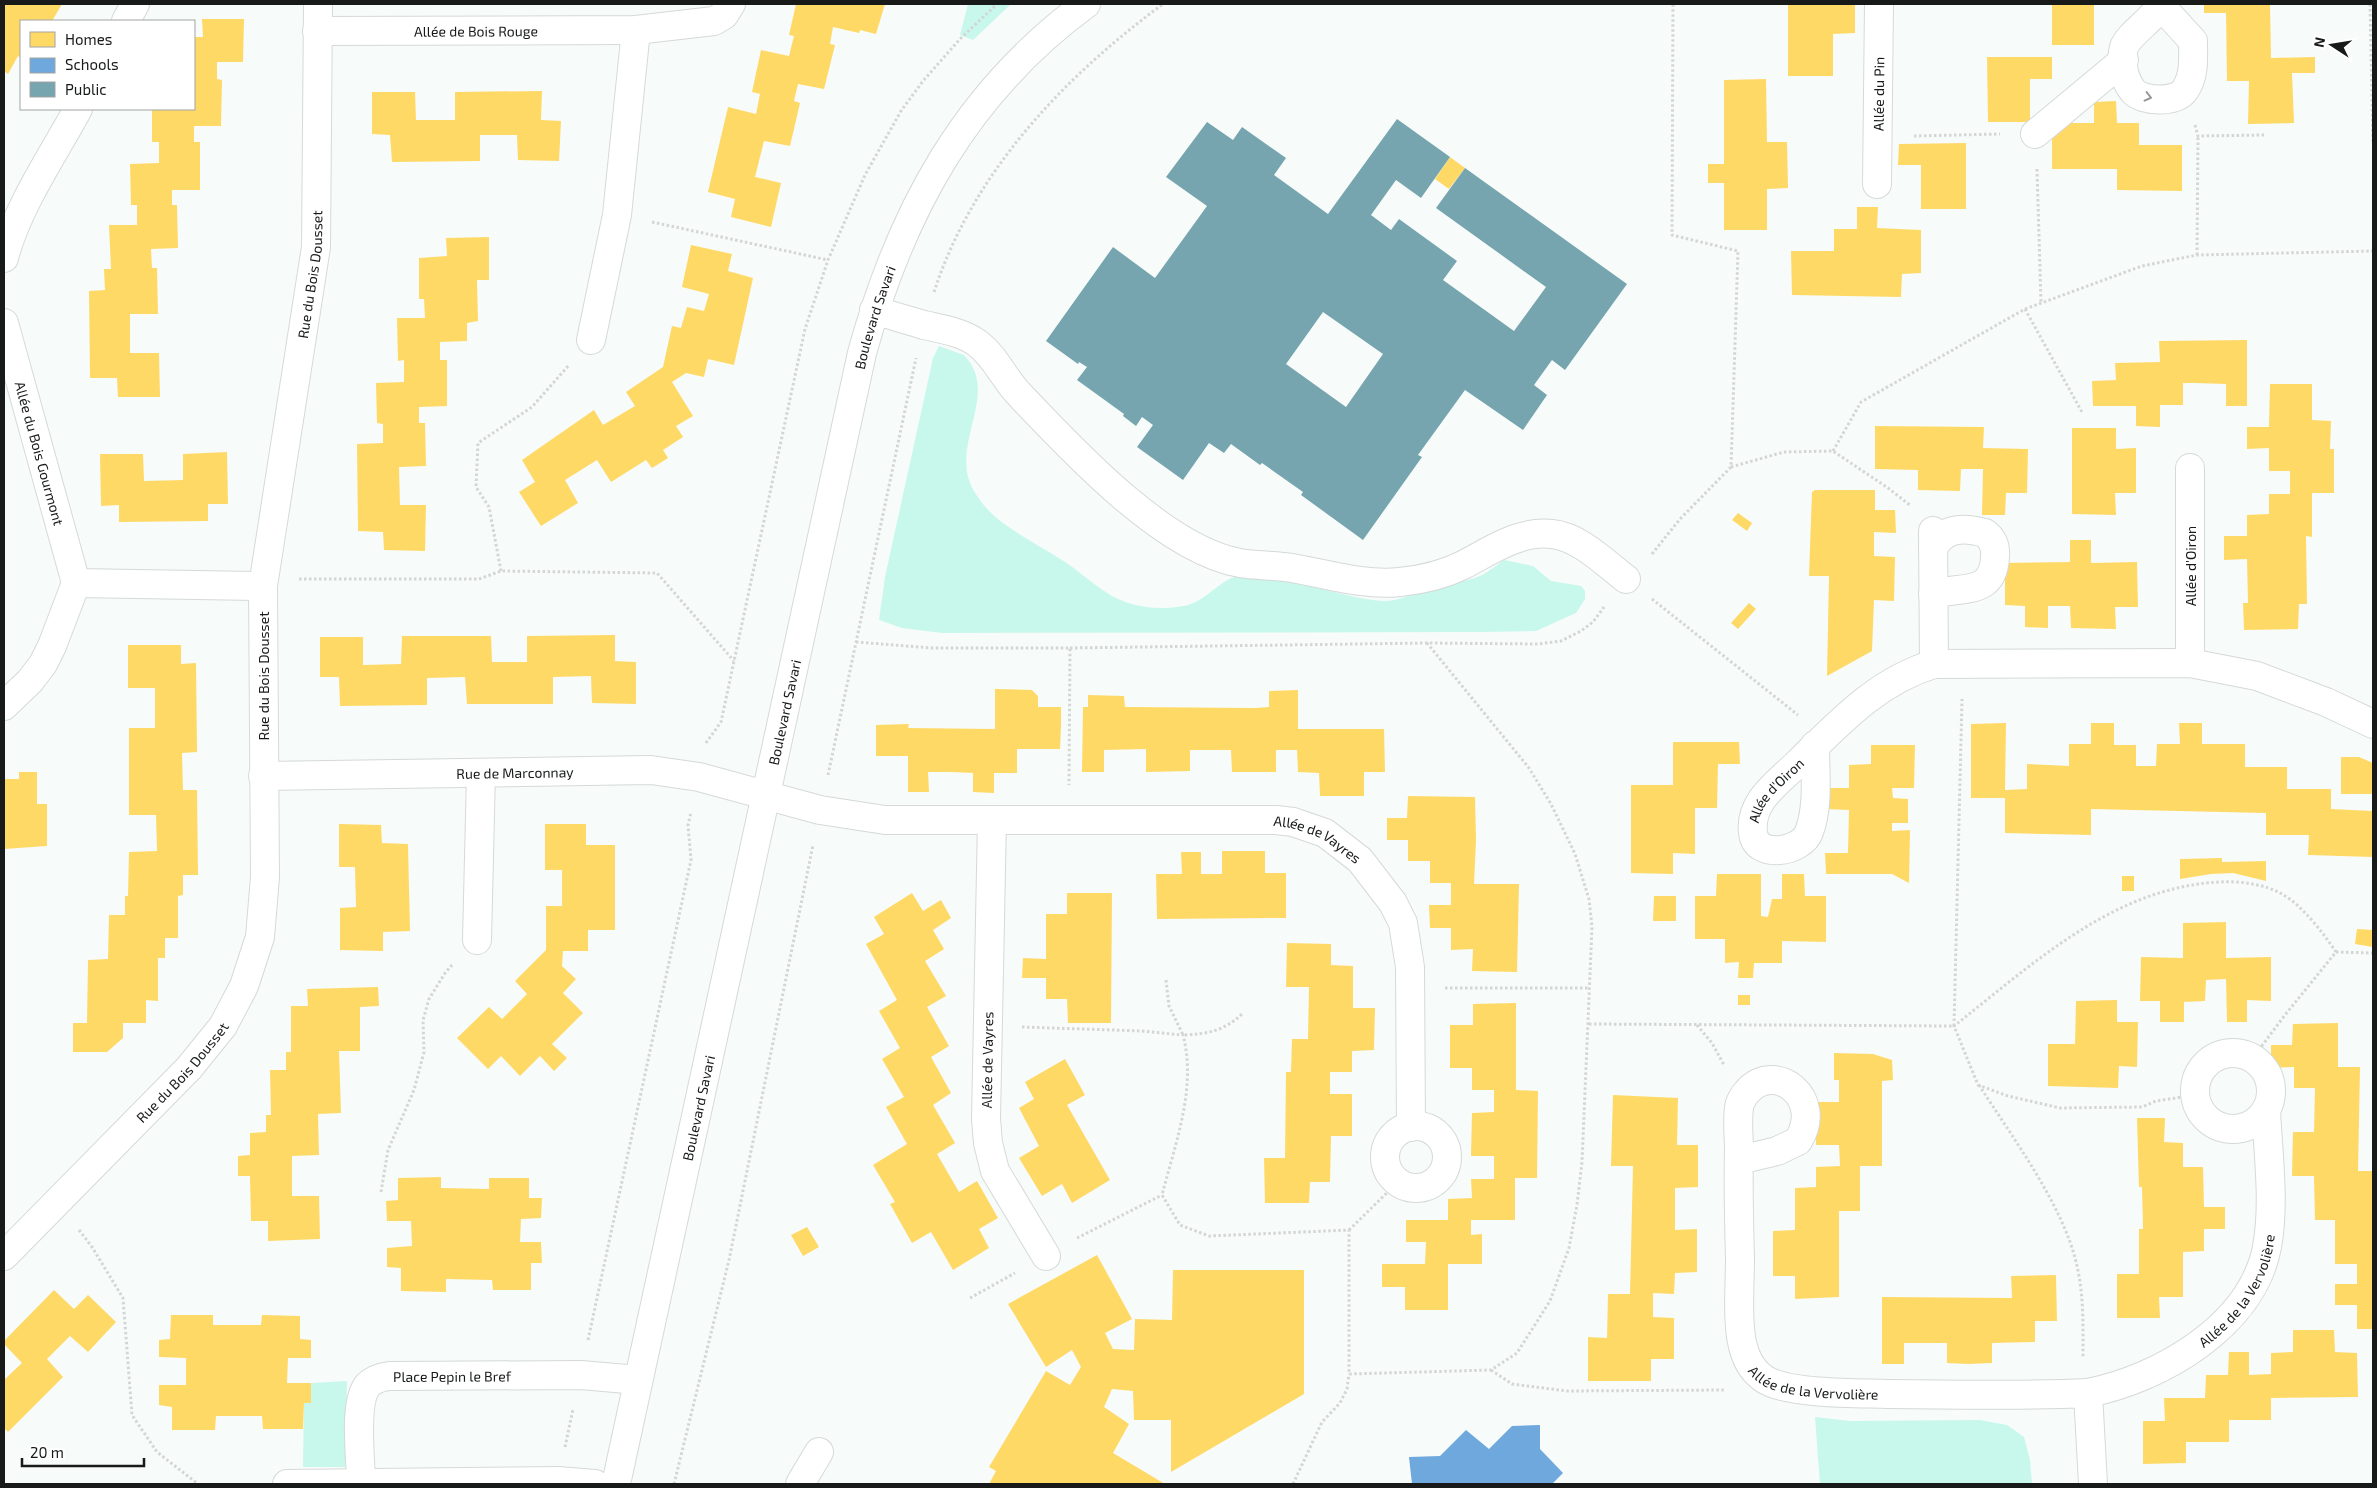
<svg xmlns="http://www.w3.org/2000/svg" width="2377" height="1488" font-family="'Exo 2',sans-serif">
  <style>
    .green { fill: #c8f7ec }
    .homes { fill: #ffd966 }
    .schools { fill: #6fa8dc }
    .public { fill: #76a5af; fill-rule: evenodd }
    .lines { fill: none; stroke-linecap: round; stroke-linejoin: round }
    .minor-casing { stroke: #d5d9d7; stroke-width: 30 }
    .path { stroke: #d4d5d5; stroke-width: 3; stroke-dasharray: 2.5 2.5; stroke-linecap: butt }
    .minor { stroke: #fefffe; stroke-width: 28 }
    .oneway { stroke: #969897 }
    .labels { text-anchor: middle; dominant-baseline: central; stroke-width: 5; stroke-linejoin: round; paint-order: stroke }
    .street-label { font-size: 14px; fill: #171a19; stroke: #fff }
  </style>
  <rect width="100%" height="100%" fill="#f7fcfa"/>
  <g class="green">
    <path d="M968,4H1011L973,40L960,35Z"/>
    <path d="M939,346L964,355C1002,395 947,445 974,491C978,498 984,506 990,512C1011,532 1041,546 1065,562C1086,576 1107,598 1132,604C1148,609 1167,609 1184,606C1207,602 1220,577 1243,575C1271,573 1298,583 1325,590C1343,594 1365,600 1384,601C1401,601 1412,593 1427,588C1445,583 1465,583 1482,575C1489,571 1497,565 1504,560L1533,566L1551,581L1581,586L1585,591V599L1576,613L1536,631L1481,632L942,633L902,628L879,620L885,577L933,358Z"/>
    <path d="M347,1381L345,1467H303L304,1403L311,1402V1383Z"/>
    <path d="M1815,1417L1850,1421L1980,1420L2007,1425L2024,1437L2030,1460L2032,1484H1820Z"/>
  </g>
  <g class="homes">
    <path d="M4,4H62L52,21H21V58L18,56L8,74L4,71Z"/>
    <path d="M796,4H885L876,34L860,30L859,33L833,27L830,44L835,45L824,89L798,84L794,101L800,103L790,146L764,141L755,177L781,183L771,227L731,217L735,199L708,192L728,107L756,114L760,94L752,92L761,50L789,56L794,36L789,35Z"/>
    <path d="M1788,4H1855V33L1833,34V76H1788Z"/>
    <rect x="2052" y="4" width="42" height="41"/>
    <path d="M2204,4H2270L2271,58L2315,57V73H2292L2294,123L2248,124L2249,81H2227L2226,13H2204Z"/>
    <path d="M202,19H244L243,62H217V79L222,80L221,126H194V142H200V190H172V205H177L178,248L151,249L152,268H157L158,314H130V353H159L160,397H118L117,378H90L89,291L105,290L104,269H111L109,225H137V205H131L130,164L159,163V142H152V109H194V37H203Z"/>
    <path d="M1987,57H2052V79H2030V122H1988Z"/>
    <path d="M1766,79L1767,142H1787L1788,188L1767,189V230H1724V183H1708V164H1724V80Z"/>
    <path d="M542,91L541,120L561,121L559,161L518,160L517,135H480V161L392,162L390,135L372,134V92H415L416,120H455V92Z"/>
    <path d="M2116,101L2117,123H2139V145H2182V191L2117,190V169H2052V123H2094V102Z"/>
    <path d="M1966,143V209H1921V165H1898L1899,144Z"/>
    <path d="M1450,157L1465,168L1449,189L1435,179Z"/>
    <path d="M1857,207H1878L1877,228L1921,230V273L1902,274L1901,297L1792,295L1791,251H1834V229H1857Z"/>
    <path d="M489,237V280H477L478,321L467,323V341L440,342V360H447V406L419,407V423H425L426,466L399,467L400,505H426L425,551L384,550L383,532L358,531L357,444L383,443V424L377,423L376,383L404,382V360L398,361L397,318H425L424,299H419V258L447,256L446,238Z"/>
    <path d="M691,245L732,254L728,271L753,278L734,365L708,359L704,377L686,373L672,382L693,416L676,426L683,437L663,450L668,458L652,468L646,460L611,482L597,460L565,480L578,503L541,526L519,492L535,482L522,460L594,410L603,425L635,406L626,392L663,367L672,326L681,328L687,307L704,311L709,294L682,287Z"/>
    <path d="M2247,340V406H2226V384L2194,383H2183V405H2160V427L2136,426V406H2093L2092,381L2116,380L2115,363L2160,362L2159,341Z"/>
    <path d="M2270,384H2312V420L2331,421L2330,449H2334V493H2312V537L2306,536L2307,604H2299L2298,629L2244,630L2243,603H2248L2247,559L2224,560V536H2247V515L2269,514V494H2290V471H2269V448L2247,449V427H2269Z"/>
    <path d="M1875,426L1984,427L1983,448L2028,449L2027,493H2006L2005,515H1982L1983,469H1961L1960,491L1918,490V470L1875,469Z"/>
    <path d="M2072,428H2116V449L2136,448V493H2115L2116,515L2072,514Z"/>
    <path d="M227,452L228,504H208V521L119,522V505L101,506L100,454H143L144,481L183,480V454Z"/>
    <path d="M1815,490H1875V510H1895L1896,533L1874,532V556L1895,557L1894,601L1874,600L1872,651L1827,676L1829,576H1809L1812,492Z"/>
    <path d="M1738,513L1752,523L1747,531L1732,520Z"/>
    <path d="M2070,540H2091V563L2137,562L2138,607H2115L2116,629L2071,628L2070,606H2048V628L2025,627V606L2005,605V563L2070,562Z"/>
    <path d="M1749,603L1756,609L1738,629L1731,623Z"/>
    <path d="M615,635V661L636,662V704L592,703L591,676L553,677V704H467L465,677L427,678V705L340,706L339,677H320V637H363V665L401,664L402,636H491L492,662H527V636Z"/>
    <path d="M128,645H181V664L196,663L197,752L182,753L183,790H197L198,875H183V895L178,896V938H165V958H158V1001L146,1000V1023H123V1038L107,1052H73V1023H87L88,960L108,959L109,915H125V896H128L129,852L157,851L156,815H129V728H155V688H128Z"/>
    <path d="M995,689L1032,690L1038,696V707H1061V726L1060,749H1017V773H994V793L973,792V773L951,772H928L929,792H908V756H876V725L909,724L908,728L995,729Z"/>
    <path d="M1298,690V729H1384L1385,772H1364V796H1320L1319,773L1298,772L1297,750H1276V772H1232L1231,750H1190V771L1146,772V749L1104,750V772H1082L1083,707H1088V695L1124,696L1125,707L1255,708L1269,707V691Z"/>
    <path d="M2006,723L2005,790L2027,789V764L2069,766V744H2091V723H2114V745H2136V766H2156L2157,744H2180L2179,723H2202V744H2245V767H2287V789H2331V809L2373,811V857L2308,855L2309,835H2266V813L2091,809V835L2005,833V798H1971V724Z"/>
    <path d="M1673,742H1739L1740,764H1718L1717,808H1695V854L1673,853V874L1631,873V785H1673Z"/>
    <path d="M1871,745H1915L1914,788H1892L1893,798L1908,799V823H1892V831L1910,830L1909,883L1892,874H1826L1825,853H1848L1849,810L1826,809L1827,788H1849V765L1871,764Z"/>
    <path d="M2341,757H2359L2373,763V794H2341Z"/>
    <path d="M19,772H37V804H47V846L4,849V779H19Z"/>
    <path d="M1408,796L1475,797L1476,840L1474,884H1519L1517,972L1472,971L1473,949L1451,950V928H1430L1429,905H1451V883H1430V861H1408V840H1387V818H1407Z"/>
    <path d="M339,824L381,825L382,843L408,844L410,931L383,932V951L340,950V908L356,907L355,867H339Z"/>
    <path d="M545,824H586V845H615V930H588V951H563L562,966L576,979L563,993L583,1013L552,1044L567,1058L554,1071L540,1056L520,1076L501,1056L488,1069L457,1038L489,1007L502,1019L527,994L515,981L546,950V906H562V870H545Z"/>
    <path d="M1222,851H1265V873H1286V918L1157,919L1156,874H1182L1181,852H1201V874H1222Z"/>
    <path d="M2222,858V862L2266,861V881L2233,873L2211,874L2180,879V859Z"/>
    <path d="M1717,874H1761V916L1768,917L1772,899H1782V874H1804L1805,896H1826V942L1782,941V963H1754L1753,978H1738L1739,962L1725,963V939H1695V896H1716Z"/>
    <rect x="2122" y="876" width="12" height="15"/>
    <path d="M912,893L923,911L941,900L951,918L933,930L944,949L925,961L946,996L927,1007L949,1046L931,1057L951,1093L933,1105L955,1143L937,1154L959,1192L977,1181L998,1218L979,1229L989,1248L953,1270L931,1232L912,1243L890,1204L895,1202L873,1165L907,1144L886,1107L904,1097L882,1059L900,1048L879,1011L897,1000L866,944L884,934L874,917Z"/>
    <path d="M1067,893H1112L1111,1023H1068L1067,999H1046V978H1022L1023,958L1046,959V914H1067Z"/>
    <path d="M1654,896H1676V921H1653Z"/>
    <path d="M2226,922V958L2271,957V1001L2247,1000V1022H2227L2226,979L2206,980L2205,1001L2184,1002V1022H2160V1001H2140L2141,957L2183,958V923Z"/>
    <path d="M2357,929L2373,930V947L2355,944Z"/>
    <path d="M1287,943L1331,944V965L1353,966V1008H1375L1374,1050L1352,1051V1072H1330V1094H1352V1136H1331L1330,1182H1310L1309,1203H1265L1264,1158H1285L1286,1072H1291L1292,1039H1308L1309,987H1286Z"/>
    <path d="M378,987L379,1006L360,1007V1051H339L341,1113L318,1114L319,1155L292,1156V1196H319L320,1239L268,1241V1221H251L250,1176H238V1156L250,1155V1133L266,1132V1115H271L270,1070H286V1052H291V1006H308L307,989Z"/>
    <rect x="1738" y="995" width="12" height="10"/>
    <path d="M2117,1000V1022H2138L2137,1067L2119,1066L2118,1088L2048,1086V1044H2075L2076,1001Z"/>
    <path d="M1516,1003V1090L1538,1091L1537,1178H1515V1220H1471V1235L1482,1234V1264H1448V1310H1405V1287H1382V1264H1425L1426,1242H1406V1220H1448V1199L1472,1198L1471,1179H1494V1156H1471L1472,1113L1494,1112V1090H1472V1068H1450V1025H1473V1004Z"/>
    <path d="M2338,1023V1067H2360L2358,1171H2373V1329H2357V1305H2335V1284H2357V1264H2335V1220H2315L2314,1176H2292L2293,1132H2314L2315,1088H2294V1067L2271,1068V1045H2292L2293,1024Z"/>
    <path d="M1834,1053L1873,1054L1892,1060L1893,1080L1882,1081V1166H1860V1211H1839V1297L1795,1299V1276H1773V1231L1795,1230V1188L1816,1187V1167L1840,1166L1839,1145H1816V1102H1839V1080H1834Z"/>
    <path d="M1065,1059L1085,1095L1067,1105L1110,1180L1072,1203L1062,1184L1042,1196L1019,1158L1039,1146L1019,1108L1034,1099L1025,1082Z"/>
    <path d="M1613,1095L1678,1098L1677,1145H1698V1187L1675,1188V1230L1697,1229V1272L1675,1273L1674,1294L1653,1293V1317L1674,1318V1359H1651V1381H1588V1337L1607,1338L1608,1294H1630L1633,1166H1611Z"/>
    <path d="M2137,1118H2165L2164,1142L2183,1143V1167H2203L2204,1207H2225V1229H2204V1251L2183,1252V1297H2159L2160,1318H2117V1274H2139V1229H2143L2142,1187H2139Z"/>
    <path d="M441,1177V1188L489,1189V1178H529V1198H542L541,1218L521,1219L520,1242H541L542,1263H531V1290H493L492,1280L446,1279V1292L401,1291V1268L387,1267V1248L412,1246L411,1221H387L386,1201L398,1200V1178Z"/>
    <path d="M807,1227L819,1247L803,1256L791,1235Z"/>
    <path d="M1097,1255L1132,1319L1105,1333L1113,1349L1134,1350L1135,1319L1172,1320L1173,1270H1304V1394L1171,1472V1420H1134L1133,1391L1112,1389L1104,1407L1129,1424L1113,1453L1165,1484H989L996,1471L989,1467L1046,1371L1070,1385L1081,1367L1072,1350L1046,1367L1008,1304Z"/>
    <path d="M2056,1275L2057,1321H2035V1342L1992,1343V1363L1968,1364L1947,1363V1343H1904V1364H1882V1297L2012,1298L2011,1276Z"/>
    <path d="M54,1290L74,1309L88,1295L116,1322L88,1352L70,1336L47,1359L63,1377L8,1432L4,1428V1380L22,1363L4,1344V1341Z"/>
    <path d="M171,1315H213V1325H261L262,1315L300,1316V1339L311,1340V1358H288L287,1383H311V1403H304L303,1429H263L262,1416H216L215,1430H172V1407L159,1405V1385H186V1358L159,1357V1340L170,1339Z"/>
    <path d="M2293,1330H2334L2335,1352L2357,1353L2358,1397L2271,1398V1420H2229V1442H2186V1463L2143,1464V1421H2165L2164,1398H2205L2206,1375H2228L2229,1352H2249V1375L2271,1374V1353L2293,1352Z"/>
  </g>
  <path class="schools" d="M1540,1425V1449L1563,1473L1552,1484H1412L1409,1457L1440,1456L1466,1430L1489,1449L1512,1426Z"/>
  <path class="public" d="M1397,119L1450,157L1421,198L1396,180L1371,215L1391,230L1399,219L1457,261L1443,280L1514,331L1546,287L1436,208L1465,168L1627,284L1565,370L1552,360L1534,385L1547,395L1523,430L1465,390L1418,455L1422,457L1363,540L1301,495L1303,492L1262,463L1260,465L1231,444L1224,453L1209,443L1183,480L1137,447L1153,425L1142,417L1136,426L1123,416L1124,414L1077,380L1087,367L1079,362L1078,364L1046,341L1113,247L1155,278L1207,206L1166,177L1207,122L1233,140L1242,127L1286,158L1274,175L1328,214ZM1323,312L1383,354L1346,407L1286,364Z"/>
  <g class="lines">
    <defs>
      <g id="minor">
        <path d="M2161,6L2193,41C2193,58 2195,75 2185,90C2177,103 2143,102 2133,91C2124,80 2120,61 2124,47C2129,34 2155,18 2161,4"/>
        <path d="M126,21L135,4"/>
        <path id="s1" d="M317,31L636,30L714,21L724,15L731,4"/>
        <path d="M2035,134L2124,60"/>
        <path id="s2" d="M1877,184L1879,4"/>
        <path d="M4,258C17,207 53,155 78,109"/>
        <path d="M874,310C890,315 907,320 924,325C941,329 962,332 977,343C995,356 1003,377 1018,393C1070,448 1164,550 1240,563C1257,566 1275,565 1292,568C1327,574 1364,586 1400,582C1420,580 1445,574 1463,565C1490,551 1520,530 1552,534C1580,537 1605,563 1626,579"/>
        <path id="s3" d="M4,323L76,583L52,646L43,664L30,681L4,706"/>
        <path d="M591,340L617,215L636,30"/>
        <path d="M1933,531L1934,664"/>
        <path d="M1933,549C1943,527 1963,527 1985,533C1993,539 1996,547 1995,557C1993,596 1963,586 1933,594"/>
        <path d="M76,583L263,586"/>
        <path d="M2190,663V468"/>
        <path id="s4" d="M1815,745C1815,773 1819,806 1809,832C1802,852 1756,860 1753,833C1749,801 1778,783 1798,763C1839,723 1877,681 1934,664L2190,663L2257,676L2326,702L2373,724"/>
        <path id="s5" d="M263,776L651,770L699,777L820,810L885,820H1276L1293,822L1325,833L1360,860L1393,903L1403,923L1410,967L1411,1127"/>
        <path d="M992,820L986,1119L988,1143L995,1171L1046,1256"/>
        <path d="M477,940L481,773"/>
        <circle cx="2233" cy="1091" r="38"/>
        <circle cx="1416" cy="1157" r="31"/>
        <path id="s6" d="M1739,1160L1777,1151L1798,1141C1825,1098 1775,1060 1747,1092C1744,1095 1739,1103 1739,1108C1737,1122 1739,1136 1739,1150C1738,1186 1739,1223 1740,1259C1740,1285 1736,1330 1745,1353C1749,1366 1759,1378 1772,1383C1800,1394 1857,1393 1888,1394C1955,1395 2021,1396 2088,1393L2093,1484"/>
        <path id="s7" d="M4,1256L189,1068L223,1026L244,986L260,937L265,877L263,586L316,247L318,4"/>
        <path id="s8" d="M2088,1393C2160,1379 2252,1326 2267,1247C2275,1203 2268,1154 2266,1110"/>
        <path id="s9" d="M361,1483C361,1460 353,1402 368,1385C374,1379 382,1377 389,1376L581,1375L638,1380"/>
        <path d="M287,1484L558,1481L595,1484"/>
        <path id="s10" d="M616,1484L862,353C901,211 966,92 1086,4"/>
        <path d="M800,1484L819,1452"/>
      </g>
    </defs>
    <use href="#minor" class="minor-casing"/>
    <g class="path">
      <path d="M2370,4L2373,142"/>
      <path d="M2195,125L2198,136L2264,135"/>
      <path d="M1914,136L2000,134"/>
      <path d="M2037,169L2041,303"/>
      <path d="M652,222L828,260"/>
      <path d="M2197,255L2198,136"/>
      <path d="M934,292C973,172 1064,77 1163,4"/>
      <path d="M2025,309L2142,266L2197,255L2373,251"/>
      <path d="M1833,451L1861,402L2025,309L2083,414"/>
      <path d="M1731,467L1784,452L1833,451L1888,488L1911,506"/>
      <path d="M1652,554L1680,519L1731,467L1738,251L1672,235L1673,4"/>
      <path d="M501,571L489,507L476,487L478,443L532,407L569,365"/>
      <path d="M299,579H479L501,571L657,573L734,661"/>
      <path d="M1652,599L1798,715"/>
      <path d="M856,642L932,648H1070L1069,785"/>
      <path d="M1070,648L1427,643L1538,644L1561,641L1581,631L1593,622L1604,607"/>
      <path d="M706,743L721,722L805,329L828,260L865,175L901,111L923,81L960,39L997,4"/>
      <path d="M828,775L916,358"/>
      <path d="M2336,952L2373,953"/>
      <path d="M1166,980L1169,1006L1183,1035C1207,1034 1224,1031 1242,1014"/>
      <path d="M1445,988H1589"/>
      <path d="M1589,1024L1954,1026L1962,699"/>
      <path d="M1697,1025L1712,1043L1724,1065"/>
      <path d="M1022,1027L1141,1031L1183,1035C1197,1088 1175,1144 1162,1195L1180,1225L1209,1236L1349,1230V1374L1491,1370L1517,1353L1550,1301L1569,1248L1577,1205L1582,1162L1592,927L1589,899L1575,854L1551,804L1529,768L1427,643"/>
      <path d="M1979,1085C2012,1137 2064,1206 2077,1266C2084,1296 2083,1327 2083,1357"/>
      <path d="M2195,1095L2156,1101L2142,1107L2060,1108L2008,1096L1978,1085L1954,1026C2033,964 2114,887 2220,882C2241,881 2264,884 2282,894C2302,905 2324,934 2336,952L2285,1015L2252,1059"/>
      <path d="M381,1192L388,1150L414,1090L424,1052L423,1020L429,999L445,973L452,965"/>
      <path d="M79,1230L92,1247L123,1298L132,1415L157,1452L198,1484"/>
      <path d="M1349,1230L1398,1182"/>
      <path d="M1077,1238L1162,1195"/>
      <path d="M970,1298L1015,1273"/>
      <path d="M588,1340L691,860L688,825L691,812"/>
      <path d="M1491,1370L1512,1384L1567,1391L1725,1390"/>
      <path d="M565,1447L573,1409"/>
      <path d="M674,1484L729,1260L813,845"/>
      <path d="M1293,1484L1322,1422L1340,1403L1347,1389L1349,1374"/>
    </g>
    <use href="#minor" class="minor"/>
  </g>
  <defs><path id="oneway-chevron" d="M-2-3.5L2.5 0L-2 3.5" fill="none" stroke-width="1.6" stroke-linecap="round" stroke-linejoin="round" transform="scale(1.25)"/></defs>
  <use class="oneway" href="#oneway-chevron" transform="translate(2148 97) rotate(14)"/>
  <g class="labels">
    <g class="street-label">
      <text stroke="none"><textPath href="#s1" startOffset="159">Allée de Bois Rouge</textPath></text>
      <text stroke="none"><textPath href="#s2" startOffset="90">Allée du Pin</textPath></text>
      <text stroke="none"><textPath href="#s7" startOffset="1081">Rue du Bois Dousset</textPath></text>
      <text stroke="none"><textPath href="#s10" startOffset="1195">Boulevard Savari</textPath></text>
      <text stroke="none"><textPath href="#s3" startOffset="135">Allée du Bois Gourmont</textPath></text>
      <text transform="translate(2190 566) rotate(-90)">Allée d'Oiron</text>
      <text transform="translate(263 676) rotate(-90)">Rue du Bois Dousset</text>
      <text stroke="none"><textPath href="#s10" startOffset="790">Boulevard Savari</textPath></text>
      <text stroke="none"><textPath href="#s5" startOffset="252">Rue de Marconnay</textPath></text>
      <text stroke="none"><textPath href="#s4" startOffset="210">Allée d'Oiron</textPath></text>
      <text stroke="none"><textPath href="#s5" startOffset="1065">Allée de Vayres</textPath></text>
      <text transform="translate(987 1060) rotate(-89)">Allée de Vayres</text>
      <text stroke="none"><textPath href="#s7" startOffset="256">Rue du Bois Dousset</textPath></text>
      <text stroke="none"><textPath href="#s10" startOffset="385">Boulevard Savari</textPath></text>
      <text stroke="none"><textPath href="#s8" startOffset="190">Allée de la Vervolière</textPath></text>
      <text stroke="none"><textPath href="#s9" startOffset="186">Place Pepin le Bref</textPath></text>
      <text stroke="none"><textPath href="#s6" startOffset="518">Allée de la Vervolière</textPath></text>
    </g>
  </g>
  <rect width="2377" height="1488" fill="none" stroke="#171a19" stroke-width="10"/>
  <rect x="20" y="20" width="175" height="90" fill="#ffffff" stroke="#a2a3a3"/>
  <rect x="30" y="32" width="25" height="15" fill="#ffd966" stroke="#a2a3a3"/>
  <text x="65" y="45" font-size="15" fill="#171a19">Homes</text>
  <rect x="30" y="58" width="25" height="15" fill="#6fa8dc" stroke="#a2a3a3"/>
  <text x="65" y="70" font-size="15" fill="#171a19">Schools</text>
  <rect x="30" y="82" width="25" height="15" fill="#76a5af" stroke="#a2a3a3"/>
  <text x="65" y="95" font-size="15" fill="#171a19">Public</text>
  <g transform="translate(2332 45) rotate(282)" stroke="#ffffff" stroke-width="4" paint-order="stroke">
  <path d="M0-4L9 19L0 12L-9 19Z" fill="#171a19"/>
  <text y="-8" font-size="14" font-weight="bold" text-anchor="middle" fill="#171a19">N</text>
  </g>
  <path d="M22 1458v8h122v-8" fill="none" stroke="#171a19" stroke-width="2.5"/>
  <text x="30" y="1458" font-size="15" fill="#171a19" stroke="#ffffff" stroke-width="4" paint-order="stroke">20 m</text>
</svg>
